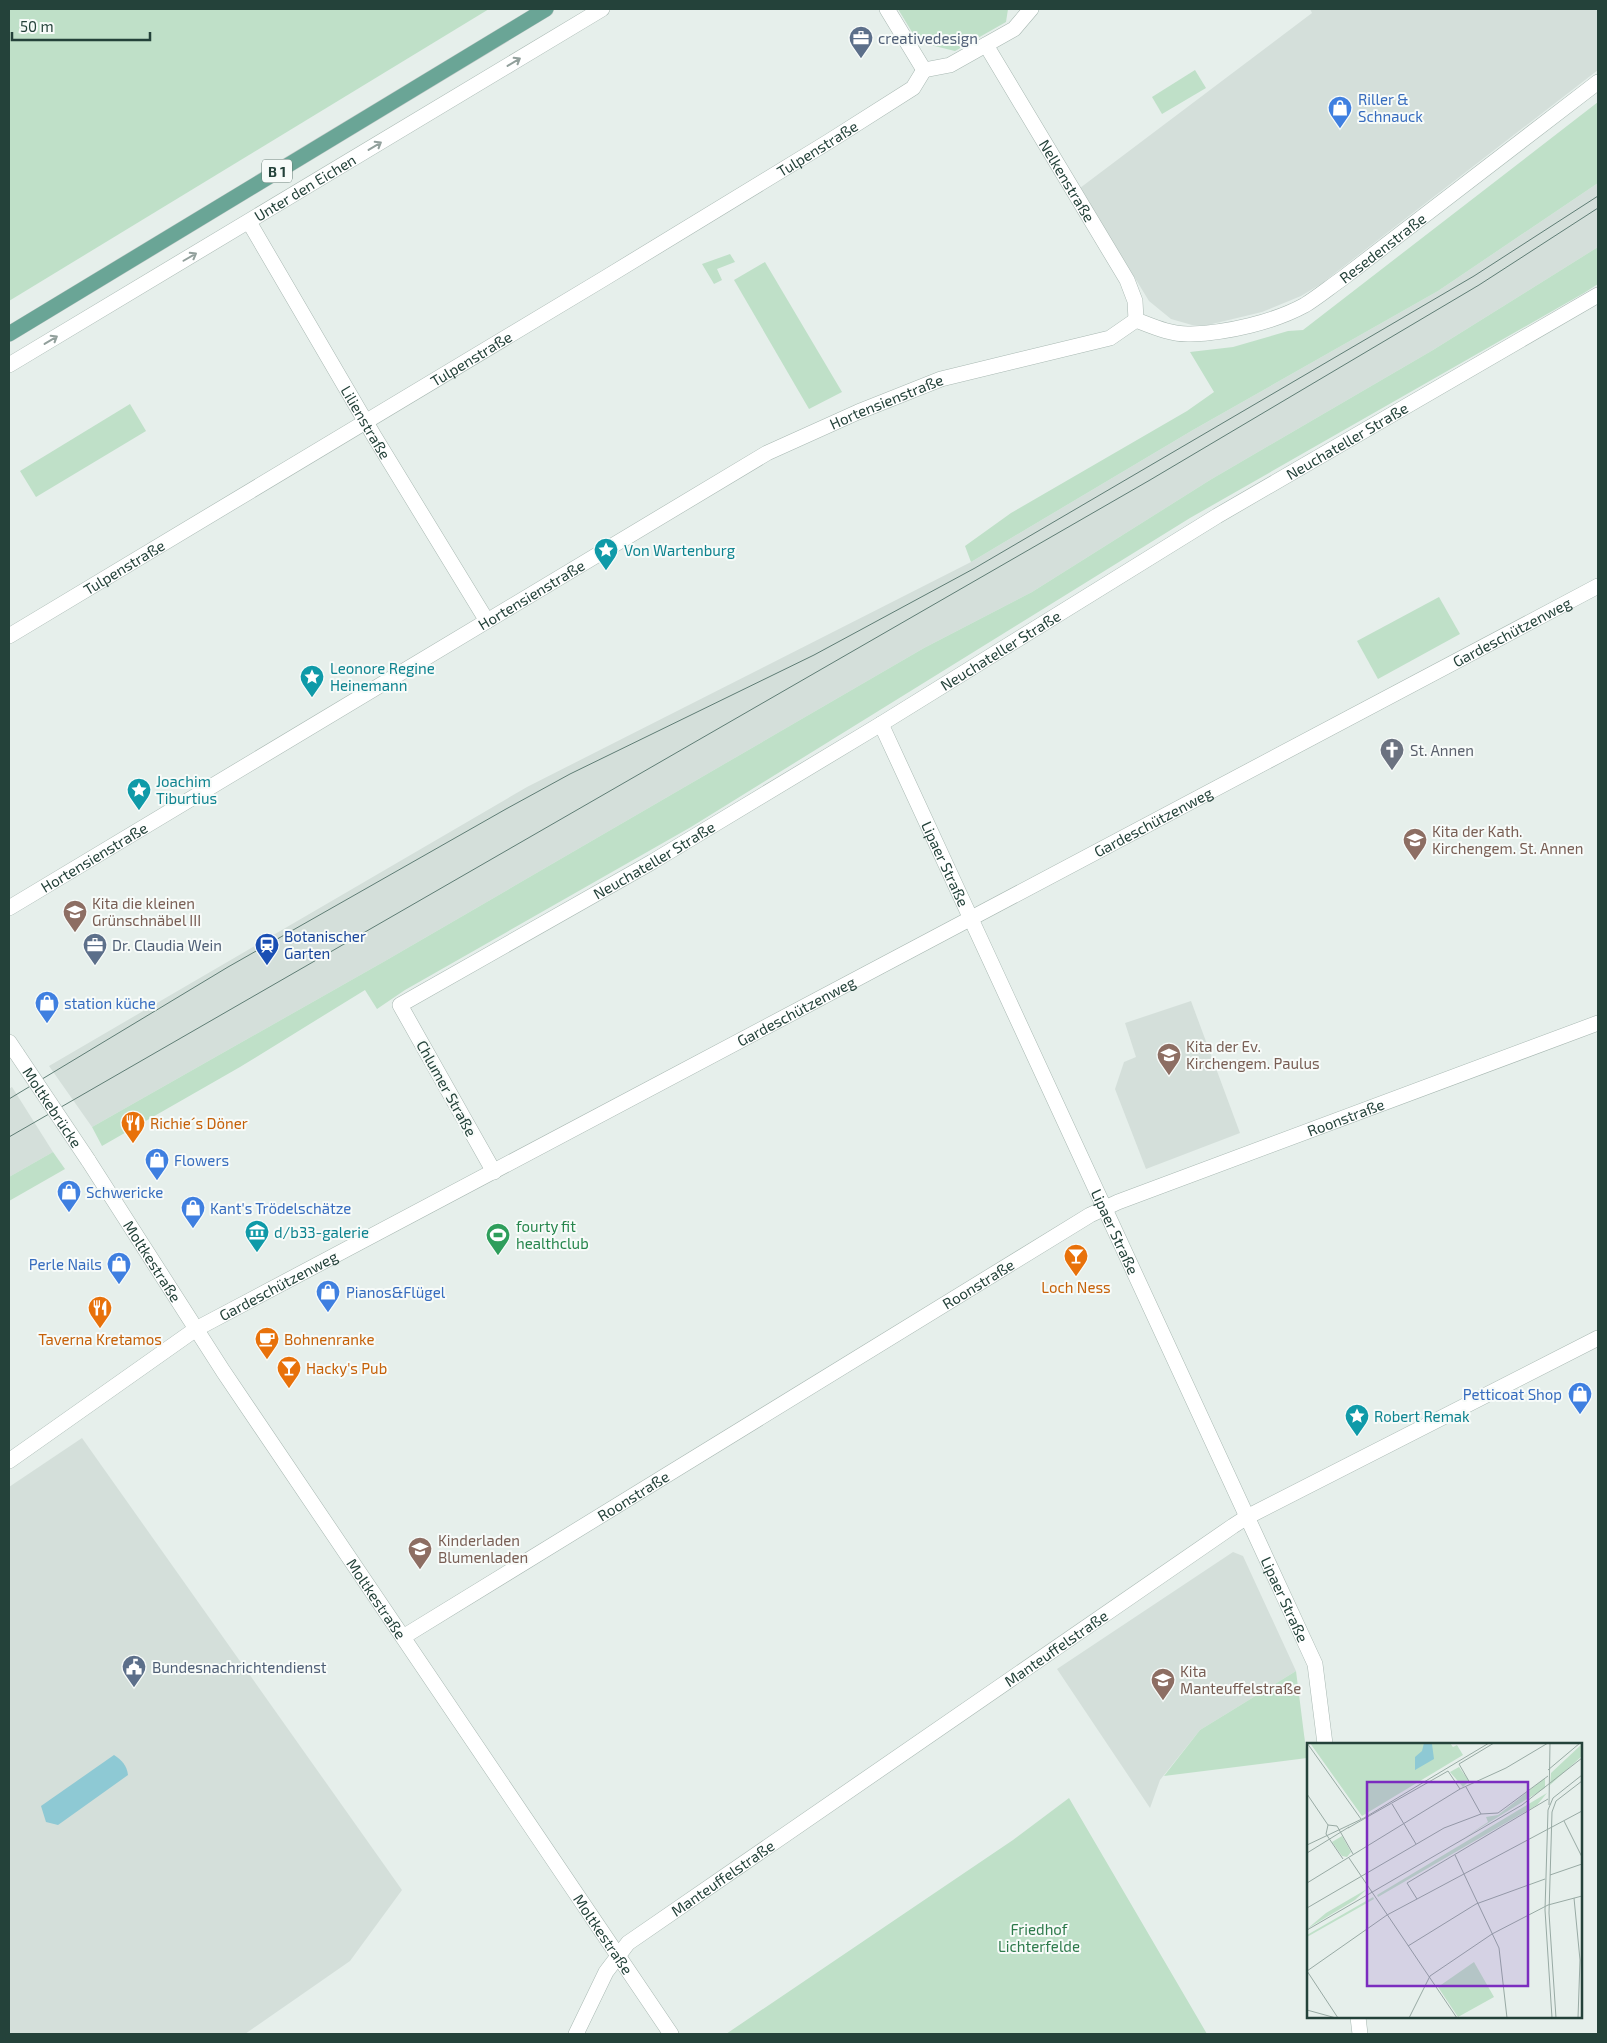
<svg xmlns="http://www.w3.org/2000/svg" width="1607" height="2043" font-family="'Exo 2',sans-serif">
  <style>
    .built { fill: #d4dfda }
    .green { fill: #bfe0c8 }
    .water { fill: #8ec9d4 }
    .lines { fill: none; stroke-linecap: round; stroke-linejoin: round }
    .street-casing { stroke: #a8b8b2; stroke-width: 16 }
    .primary-casing { stroke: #c2cac8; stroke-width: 16 }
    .street { stroke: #fff; stroke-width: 15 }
    .primary { stroke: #6aa596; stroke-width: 15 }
    .tram { stroke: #5f7d75; stroke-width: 1 }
    .street-bridge-casing { stroke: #a8b8b2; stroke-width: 16; stroke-linecap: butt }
    .street-bridge { stroke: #fff; stroke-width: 15 }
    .oneway { stroke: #92a09c }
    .labels { text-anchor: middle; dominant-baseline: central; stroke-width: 4; stroke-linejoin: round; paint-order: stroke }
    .shield { fill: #f7fbf9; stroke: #637a73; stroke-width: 1 }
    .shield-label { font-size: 14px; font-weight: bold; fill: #24423a }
    .service-label { font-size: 15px; fill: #4e5e75; stroke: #f7fbf9; text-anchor: start }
    .shop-label { font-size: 15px; fill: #366cbe; stroke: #f7fbf9; text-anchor: start }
    .street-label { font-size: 15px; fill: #24423a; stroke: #f7fbf9 }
    .culture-label { font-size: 15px; fill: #0d838f; stroke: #f7fbf9; text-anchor: start }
    .worship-label { font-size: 15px; fill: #5b616d; stroke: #f7fbf9; text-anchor: start }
    .education-label { font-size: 15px; fill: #785e54; stroke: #f7fbf9; text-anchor: start }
    .transit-label { font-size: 15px; fill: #164399; stroke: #f7fbf9; text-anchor: start }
    .food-label { font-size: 15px; fill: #c56008; stroke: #f7fbf9; text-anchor: start }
    .leisure-label { font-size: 15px; fill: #27864d; stroke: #f7fbf9; text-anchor: start }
    .park-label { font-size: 15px; fill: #2d7a4b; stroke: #f7fbf9 }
    .inset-road { fill: none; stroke: #98aaa4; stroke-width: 1 }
    .view { fill: #7b2cbf; fill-opacity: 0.15; stroke: #7b2cbf; stroke-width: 2.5 }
    .inset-edge { fill: none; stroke: #24423a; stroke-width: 2.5 }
  </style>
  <rect width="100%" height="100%" fill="#e6efeb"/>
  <g class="built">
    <path d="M1310,9H1598V70L1321,284L1301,296L1262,312L1208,325H1192L1171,319L1149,301L1080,188L1312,13Z"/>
    <path d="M1598,183V247L1433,350L1210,480L1032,592L924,648L385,961L92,1127L49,1066L527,787L971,562L1193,430L1438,291Z"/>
    <path d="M1191,1001L1240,1133L1146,1169L1115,1089L1124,1062L1136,1057L1125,1023Z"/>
    <path d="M12,1087L53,1152L9,1177V1089Z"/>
    <path d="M82,1438L402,1890L350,1961L245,2034H9V1487Z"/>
    <path d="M1233,1552L1243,1556L1296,1671L1200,1730L1160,1780L1150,1808L1057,1669Z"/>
  </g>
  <g class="green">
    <path d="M9,9H489L9,301Z"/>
    <path d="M898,9H1008L1006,22L955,51L918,42Z"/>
    <path d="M1195,70L1206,88L1162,114L1152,97Z"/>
    <path d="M1598,102V183L1438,291L1193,430L971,562L965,546L1011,513L1187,411L1214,392L1190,352L1233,347L1288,331L1303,330Z"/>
    <path d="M1598,247V284L1584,293L1190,518L691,827L405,990L377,1009L365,990L240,1067L102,1146L92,1127L385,961L924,648L1032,592L1210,480L1433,350Z"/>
    <path d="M730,254L735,262L717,269L722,280L714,284L702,264Z"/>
    <path d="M765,262L842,392L809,409L734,280Z"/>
    <path d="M130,404L146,431L36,497L20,471Z"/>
    <path d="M1439,597L1460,634L1378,679L1357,641Z"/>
    <path d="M53,1152L65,1169L9,1201V1177Z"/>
    <path d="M1296,1671L1307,1758L1164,1776L1200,1730Z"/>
    <path d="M1069,1798L1207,2034H726L1013,1840Z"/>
  </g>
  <path class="water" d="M114,1755C122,1760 127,1766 128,1775L58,1825L46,1822L41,1806Z"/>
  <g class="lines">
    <defs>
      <g id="street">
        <path d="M887,9L924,70"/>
        <path id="s1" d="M986,45L1127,280L1135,301L1136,320"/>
        <path d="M924,70L950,65L1014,29L1031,9"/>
        <path id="s2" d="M249,222L374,436L487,621"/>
        <path id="s3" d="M1136,320C1154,327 1172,335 1191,334C1227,333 1274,322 1305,305C1318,297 1330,287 1343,278L1598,82"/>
        <path id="s4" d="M9,365L602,9"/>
        <path id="s5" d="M9,636L605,278L828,142L913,88L924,70"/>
        <path id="s6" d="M881,724L1315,1664L1325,1744"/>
        <path id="s7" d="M9,908L767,453L858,412L941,379L1110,338L1136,320"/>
        <path d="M9,1042L17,1054"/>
        <path id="s8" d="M88,1160L223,1371L671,2034"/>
        <path id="s9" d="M494,1172L400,1005L652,862L881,724L1217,516L1598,295"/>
        <path id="s10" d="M9,1461L196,1329L1598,586"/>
        <path id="s11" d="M403,1637L1090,1215L1118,1202L1598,1023"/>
        <path d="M1358,2017L1360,2034"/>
        <path id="s12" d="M576,2034L606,1972L628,1943L1233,1526L1247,1517L1598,1338"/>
      </g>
      <path id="primary" d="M9,334L546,9"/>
    </defs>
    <use href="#street" class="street-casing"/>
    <use href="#primary" class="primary-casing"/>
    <use href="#street" class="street"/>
    <use href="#primary" class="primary"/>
    <g class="tram">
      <path d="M9,1099L228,967L506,809L570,774L814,655L975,568L1474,276L1598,196"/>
      <path d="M9,1137L1150,480L1479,285L1598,208"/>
    </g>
    <defs>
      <g id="street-bridge">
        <path id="s13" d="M17,1054L88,1160"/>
      </g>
    </defs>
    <use href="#street-bridge" class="street-bridge-casing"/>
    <use href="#street-bridge" class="street-bridge"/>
  </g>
  <defs><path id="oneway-shaft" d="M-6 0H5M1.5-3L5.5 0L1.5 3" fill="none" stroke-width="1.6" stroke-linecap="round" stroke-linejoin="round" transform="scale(1.25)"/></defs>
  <g class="oneway">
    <use href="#oneway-shaft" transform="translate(514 62) rotate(-31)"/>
    <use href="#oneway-shaft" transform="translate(375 146) rotate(-31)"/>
    <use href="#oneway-shaft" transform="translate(190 257) rotate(-30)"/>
    <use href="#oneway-shaft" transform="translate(51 340) rotate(-31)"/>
  </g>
  <defs>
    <symbol id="office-pin" viewBox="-11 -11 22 30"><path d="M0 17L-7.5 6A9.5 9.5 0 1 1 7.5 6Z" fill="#5c6f8a" stroke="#f7fbf9"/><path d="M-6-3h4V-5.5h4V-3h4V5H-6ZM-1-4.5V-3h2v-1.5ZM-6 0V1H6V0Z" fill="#fff"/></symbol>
    <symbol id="shop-pin" viewBox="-11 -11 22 30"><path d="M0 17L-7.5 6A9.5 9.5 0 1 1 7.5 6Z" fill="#3f7fe0" stroke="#f7fbf9"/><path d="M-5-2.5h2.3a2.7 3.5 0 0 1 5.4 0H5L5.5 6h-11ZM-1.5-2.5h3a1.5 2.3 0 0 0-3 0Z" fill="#fff"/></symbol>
    <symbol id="sight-pin" viewBox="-11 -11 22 30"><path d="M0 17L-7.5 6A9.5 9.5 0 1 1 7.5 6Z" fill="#0f9aa8" stroke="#f7fbf9"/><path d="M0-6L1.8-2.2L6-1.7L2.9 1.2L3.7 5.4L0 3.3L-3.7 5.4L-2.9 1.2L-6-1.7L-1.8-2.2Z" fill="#fff"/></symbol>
    <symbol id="church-pin" viewBox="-11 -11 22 30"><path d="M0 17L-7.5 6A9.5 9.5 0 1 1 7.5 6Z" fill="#6b7280" stroke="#f7fbf9"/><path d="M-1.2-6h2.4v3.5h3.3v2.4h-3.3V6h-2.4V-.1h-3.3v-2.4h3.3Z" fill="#fff"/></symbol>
    <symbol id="school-pin" viewBox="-11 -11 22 30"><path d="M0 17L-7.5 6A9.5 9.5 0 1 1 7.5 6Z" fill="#8d6e63" stroke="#f7fbf9"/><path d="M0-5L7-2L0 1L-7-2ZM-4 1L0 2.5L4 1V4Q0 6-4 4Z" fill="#fff"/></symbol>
    <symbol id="station-pin" viewBox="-11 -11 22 30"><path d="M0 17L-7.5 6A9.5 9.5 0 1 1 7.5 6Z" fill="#1a4fb4" stroke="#f7fbf9"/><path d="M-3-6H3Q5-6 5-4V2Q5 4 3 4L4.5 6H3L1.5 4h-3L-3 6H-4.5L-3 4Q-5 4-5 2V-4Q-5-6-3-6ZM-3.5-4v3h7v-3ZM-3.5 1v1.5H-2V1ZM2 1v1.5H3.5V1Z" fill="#fff"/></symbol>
    <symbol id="restaurant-pin" viewBox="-11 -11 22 30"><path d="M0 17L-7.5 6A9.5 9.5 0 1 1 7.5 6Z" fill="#e8710a" stroke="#f7fbf9"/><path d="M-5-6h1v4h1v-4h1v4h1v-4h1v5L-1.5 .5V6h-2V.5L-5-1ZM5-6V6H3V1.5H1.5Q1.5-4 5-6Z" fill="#fff"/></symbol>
    <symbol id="museum-pin" viewBox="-11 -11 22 30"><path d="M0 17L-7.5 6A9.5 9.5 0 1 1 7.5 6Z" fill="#0f9aa8" stroke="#f7fbf9"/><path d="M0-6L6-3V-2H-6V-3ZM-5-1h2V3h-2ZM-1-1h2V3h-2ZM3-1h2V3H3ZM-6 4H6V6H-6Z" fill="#fff"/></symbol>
    <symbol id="stadium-pin" viewBox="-11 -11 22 30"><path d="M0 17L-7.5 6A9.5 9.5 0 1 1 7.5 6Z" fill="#2e9e5b" stroke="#f7fbf9"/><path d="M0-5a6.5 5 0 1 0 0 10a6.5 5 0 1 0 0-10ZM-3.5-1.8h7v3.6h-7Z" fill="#fff"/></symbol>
    <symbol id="bar-pin" viewBox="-11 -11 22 30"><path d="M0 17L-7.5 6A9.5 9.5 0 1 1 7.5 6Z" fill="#e8710a" stroke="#f7fbf9"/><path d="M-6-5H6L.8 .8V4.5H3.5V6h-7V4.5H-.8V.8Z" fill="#fff"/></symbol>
    <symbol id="cafe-pin" viewBox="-11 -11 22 30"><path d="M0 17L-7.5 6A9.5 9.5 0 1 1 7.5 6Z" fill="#e8710a" stroke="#f7fbf9"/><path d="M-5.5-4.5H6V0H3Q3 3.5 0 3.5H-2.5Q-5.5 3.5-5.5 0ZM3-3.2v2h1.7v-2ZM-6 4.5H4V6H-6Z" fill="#fff"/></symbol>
    <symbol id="civic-pin" viewBox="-11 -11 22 30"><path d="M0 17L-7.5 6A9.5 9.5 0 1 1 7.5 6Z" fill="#5c6f8a" stroke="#f7fbf9"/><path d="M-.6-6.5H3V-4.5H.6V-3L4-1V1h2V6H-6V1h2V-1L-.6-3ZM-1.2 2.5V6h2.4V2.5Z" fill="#fff"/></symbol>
  </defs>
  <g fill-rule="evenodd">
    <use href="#office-pin" x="847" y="24" width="28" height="38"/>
    <use href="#shop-pin" x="1326" y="94" width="28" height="38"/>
    <use href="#sight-pin" x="592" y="536" width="28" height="38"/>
    <use href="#sight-pin" x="298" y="663" width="28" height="38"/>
    <use href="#church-pin" x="1378" y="736" width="28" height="38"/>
    <use href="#sight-pin" x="125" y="776" width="28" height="38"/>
    <use href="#school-pin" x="1401" y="826" width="28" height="38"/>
    <use href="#school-pin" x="61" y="898" width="28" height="38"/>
    <use href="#office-pin" x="81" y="931" width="28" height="38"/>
    <use href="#station-pin" x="253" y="931" width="28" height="38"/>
    <use href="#shop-pin" x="33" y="989" width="28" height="38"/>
    <use href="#school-pin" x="1155" y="1041" width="28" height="38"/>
    <use href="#restaurant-pin" x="119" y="1109" width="28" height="38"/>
    <use href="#shop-pin" x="143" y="1146" width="28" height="38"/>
    <use href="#shop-pin" x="55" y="1178" width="28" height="38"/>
    <use href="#shop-pin" x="179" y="1194" width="28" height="38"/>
    <use href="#museum-pin" x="243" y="1218" width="28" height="38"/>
    <use href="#stadium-pin" x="484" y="1221" width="28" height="38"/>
    <use href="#bar-pin" x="1062" y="1242" width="28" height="38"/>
    <use href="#shop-pin" x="105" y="1250" width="28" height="38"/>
    <use href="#shop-pin" x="314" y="1278" width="28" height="38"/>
    <use href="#restaurant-pin" x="86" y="1294" width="28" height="38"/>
    <use href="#cafe-pin" x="253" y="1325" width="28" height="38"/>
    <use href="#bar-pin" x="275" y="1354" width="28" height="38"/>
    <use href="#shop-pin" x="1566" y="1380" width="28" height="38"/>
    <use href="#sight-pin" x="1343" y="1402" width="28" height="38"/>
    <use href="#school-pin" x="406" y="1535" width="28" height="38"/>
    <use href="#civic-pin" x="120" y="1653" width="28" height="38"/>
    <use href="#school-pin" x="1149" y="1666" width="28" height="38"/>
  </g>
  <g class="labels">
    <rect class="shield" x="262" y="159.5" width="30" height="23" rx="4"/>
    <g class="shield-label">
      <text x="277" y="171">B 1</text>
    </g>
    <g class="service-label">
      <text x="878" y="38">creativedesign</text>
      <text x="112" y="945">Dr. Claudia Wein</text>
      <text x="152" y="1667">Bundesnachrichtendienst</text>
    </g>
    <g class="shop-label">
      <text x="1358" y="99">Riller &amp;<tspan x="1358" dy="17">Schnauck</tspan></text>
      <text x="64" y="1003">station küche</text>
      <text x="174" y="1160">Flowers</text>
      <text x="86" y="1192">Schwericke</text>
      <text x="210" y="1208">Kant's Trödelschätze</text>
      <text x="102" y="1264" text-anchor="end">Perle Nails</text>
      <text x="346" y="1292">Pianos&amp;Flügel</text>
      <text x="1562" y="1394" text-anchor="end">Petticoat Shop</text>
    </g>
    <g class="street-label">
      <text stroke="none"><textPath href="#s5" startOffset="944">Tulpenstraße</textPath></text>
      <text stroke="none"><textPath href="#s1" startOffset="158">Nelkenstraße</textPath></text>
      <text stroke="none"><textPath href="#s4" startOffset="345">Unter den Eichen</textPath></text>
      <text stroke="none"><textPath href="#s3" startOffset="272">Resedenstraße</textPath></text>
      <text stroke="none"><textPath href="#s5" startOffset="539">Tulpenstraße</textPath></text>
      <text stroke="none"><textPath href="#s7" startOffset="1014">Hortensienstraße</textPath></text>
      <text stroke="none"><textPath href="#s2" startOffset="232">Lilienstraße</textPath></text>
      <text stroke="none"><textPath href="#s9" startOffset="1294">Neuchateller Straße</textPath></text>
      <text stroke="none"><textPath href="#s5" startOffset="134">Tulpenstraße</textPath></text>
      <text stroke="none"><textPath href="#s7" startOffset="609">Hortensienstraße</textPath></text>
      <text stroke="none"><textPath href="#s10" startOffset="1718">Gardeschützenweg</textPath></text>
      <text stroke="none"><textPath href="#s9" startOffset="889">Neuchateller Straße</textPath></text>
      <text stroke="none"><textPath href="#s10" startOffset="1312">Gardeschützenweg</textPath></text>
      <text stroke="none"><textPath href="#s7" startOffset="99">Hortensienstraße</textPath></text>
      <text stroke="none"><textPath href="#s9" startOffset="484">Neuchateller Straße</textPath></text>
      <text stroke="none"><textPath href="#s6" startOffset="154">Lipaer Straße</textPath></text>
      <text stroke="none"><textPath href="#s10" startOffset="908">Gardeschützenweg</textPath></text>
      <text transform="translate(447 1088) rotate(61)">Chlumer Straße</text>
      <text stroke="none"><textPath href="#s13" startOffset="64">Moltkebrücke</textPath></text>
      <text stroke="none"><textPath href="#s11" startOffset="1080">Roonstraße</textPath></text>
      <text stroke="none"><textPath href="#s6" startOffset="559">Lipaer Straße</textPath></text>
      <text stroke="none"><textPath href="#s8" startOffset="120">Moltkestraße</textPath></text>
      <text stroke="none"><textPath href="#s11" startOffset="675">Roonstraße</textPath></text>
      <text stroke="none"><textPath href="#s10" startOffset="322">Gardeschützenweg</textPath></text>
      <text stroke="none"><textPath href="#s11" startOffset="270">Roonstraße</textPath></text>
      <text stroke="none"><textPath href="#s8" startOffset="525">Moltkestraße</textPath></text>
      <text stroke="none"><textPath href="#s6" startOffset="964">Lipaer Straße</textPath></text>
      <text stroke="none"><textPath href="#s12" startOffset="625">Manteuffelstraße</textPath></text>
      <text stroke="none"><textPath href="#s12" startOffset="220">Manteuffelstraße</textPath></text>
      <text stroke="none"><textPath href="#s8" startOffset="930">Moltkestraße</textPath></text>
    </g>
    <g class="culture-label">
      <text x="624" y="550">Von Wartenburg</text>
      <text x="330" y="668">Leonore Regine<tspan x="330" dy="17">Heinemann</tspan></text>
      <text x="156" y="781">Joachim<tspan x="156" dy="17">Tiburtius</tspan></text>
      <text x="274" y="1232">d/b33-galerie</text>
      <text x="1374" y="1416">Robert Remak</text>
    </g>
    <g class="worship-label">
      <text x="1410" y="750">St. Annen</text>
    </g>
    <g class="education-label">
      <text x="1432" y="831">Kita der Kath.<tspan x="1432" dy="17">Kirchengem. St. Annen</tspan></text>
      <text x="92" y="903">Kita die kleinen<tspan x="92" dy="17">Grünschnäbel III</tspan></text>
      <text x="1186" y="1046">Kita der Ev.<tspan x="1186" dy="17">Kirchengem. Paulus</tspan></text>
      <text x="438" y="1540">Kinderladen<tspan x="438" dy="17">Blumenladen</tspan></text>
      <text x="1180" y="1671">Kita<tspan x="1180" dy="17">Manteuffelstraße</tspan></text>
    </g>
    <g class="transit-label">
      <text x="284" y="936">Botanischer<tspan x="284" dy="17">Garten</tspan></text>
    </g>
    <g class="food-label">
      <text x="150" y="1123">Richie´s Döner</text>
      <text x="1076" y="1287" text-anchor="middle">Loch Ness</text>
      <text x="100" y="1339" text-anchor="middle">Taverna Kretamos</text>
      <text x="284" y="1339">Bohnenranke</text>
      <text x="306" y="1368">Hacky's Pub</text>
    </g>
    <g class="leisure-label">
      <text x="516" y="1226">fourty fit<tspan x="516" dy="17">healthclub</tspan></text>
    </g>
    <g class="park-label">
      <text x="1039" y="1929">Friedhof<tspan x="1039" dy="17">Lichterfelde</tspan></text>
    </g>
  </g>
  <g transform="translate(1307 1743)">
    <rect width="275" height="275" fill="#e6efeb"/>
    <path d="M3,0H143L146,4L150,2L156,12L55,73ZM275,1V13L243,42L244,30ZM152,24L162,38L156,44L143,29ZM238,35V45L157,95L181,79L179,74L191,72ZM240,50L230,62L71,154L70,152ZM35,93L44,109L40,114L35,113L25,99ZM60,146L48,157L0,186L19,170ZM66,154L67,156L0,194V192ZM167,219L187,254L151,274L131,244Z" fill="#bfe0c8"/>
    <path d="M117,0L125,1L127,16L108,27V14L115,8Z" fill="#8ec9d4"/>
    <path class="inset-road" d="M0,0L54,76M152,21L187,0M152,21L163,40M241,27L273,0M141,28L153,46M159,44L174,71M153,46L199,25L241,0M0,51L21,82M85,61L109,101M242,62L243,0M174,71L191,70L241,33M257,78L275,114M41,85L141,28M0,102L57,75L182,0M0,110L42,84M148,112L192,205L200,275M42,115L150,275M36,116L19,91L21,82L30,83L46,111M243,132L275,121M0,140L153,46M267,155L273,217L271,275M110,156L100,140L241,56M0,165L137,85L174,71M0,187L215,62L275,15M101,203L169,161L238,136M0,228L80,172L275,68M0,228L31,275M0,267L29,275M102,275L123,233L185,191L241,162L275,153M245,275L238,167L241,67L246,55L275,32M249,275L242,170L245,69L249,58L275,38"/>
    <path class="view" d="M60,39H221V243H60Z"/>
    <rect width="275" height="275" class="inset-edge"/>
  </g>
  <rect width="1607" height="2043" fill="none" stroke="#24423a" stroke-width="20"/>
  <path d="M12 32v8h138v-8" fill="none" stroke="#24423a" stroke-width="2.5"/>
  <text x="20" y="32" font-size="15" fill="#24423a" stroke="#f7fbf9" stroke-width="4" paint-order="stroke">50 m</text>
</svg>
